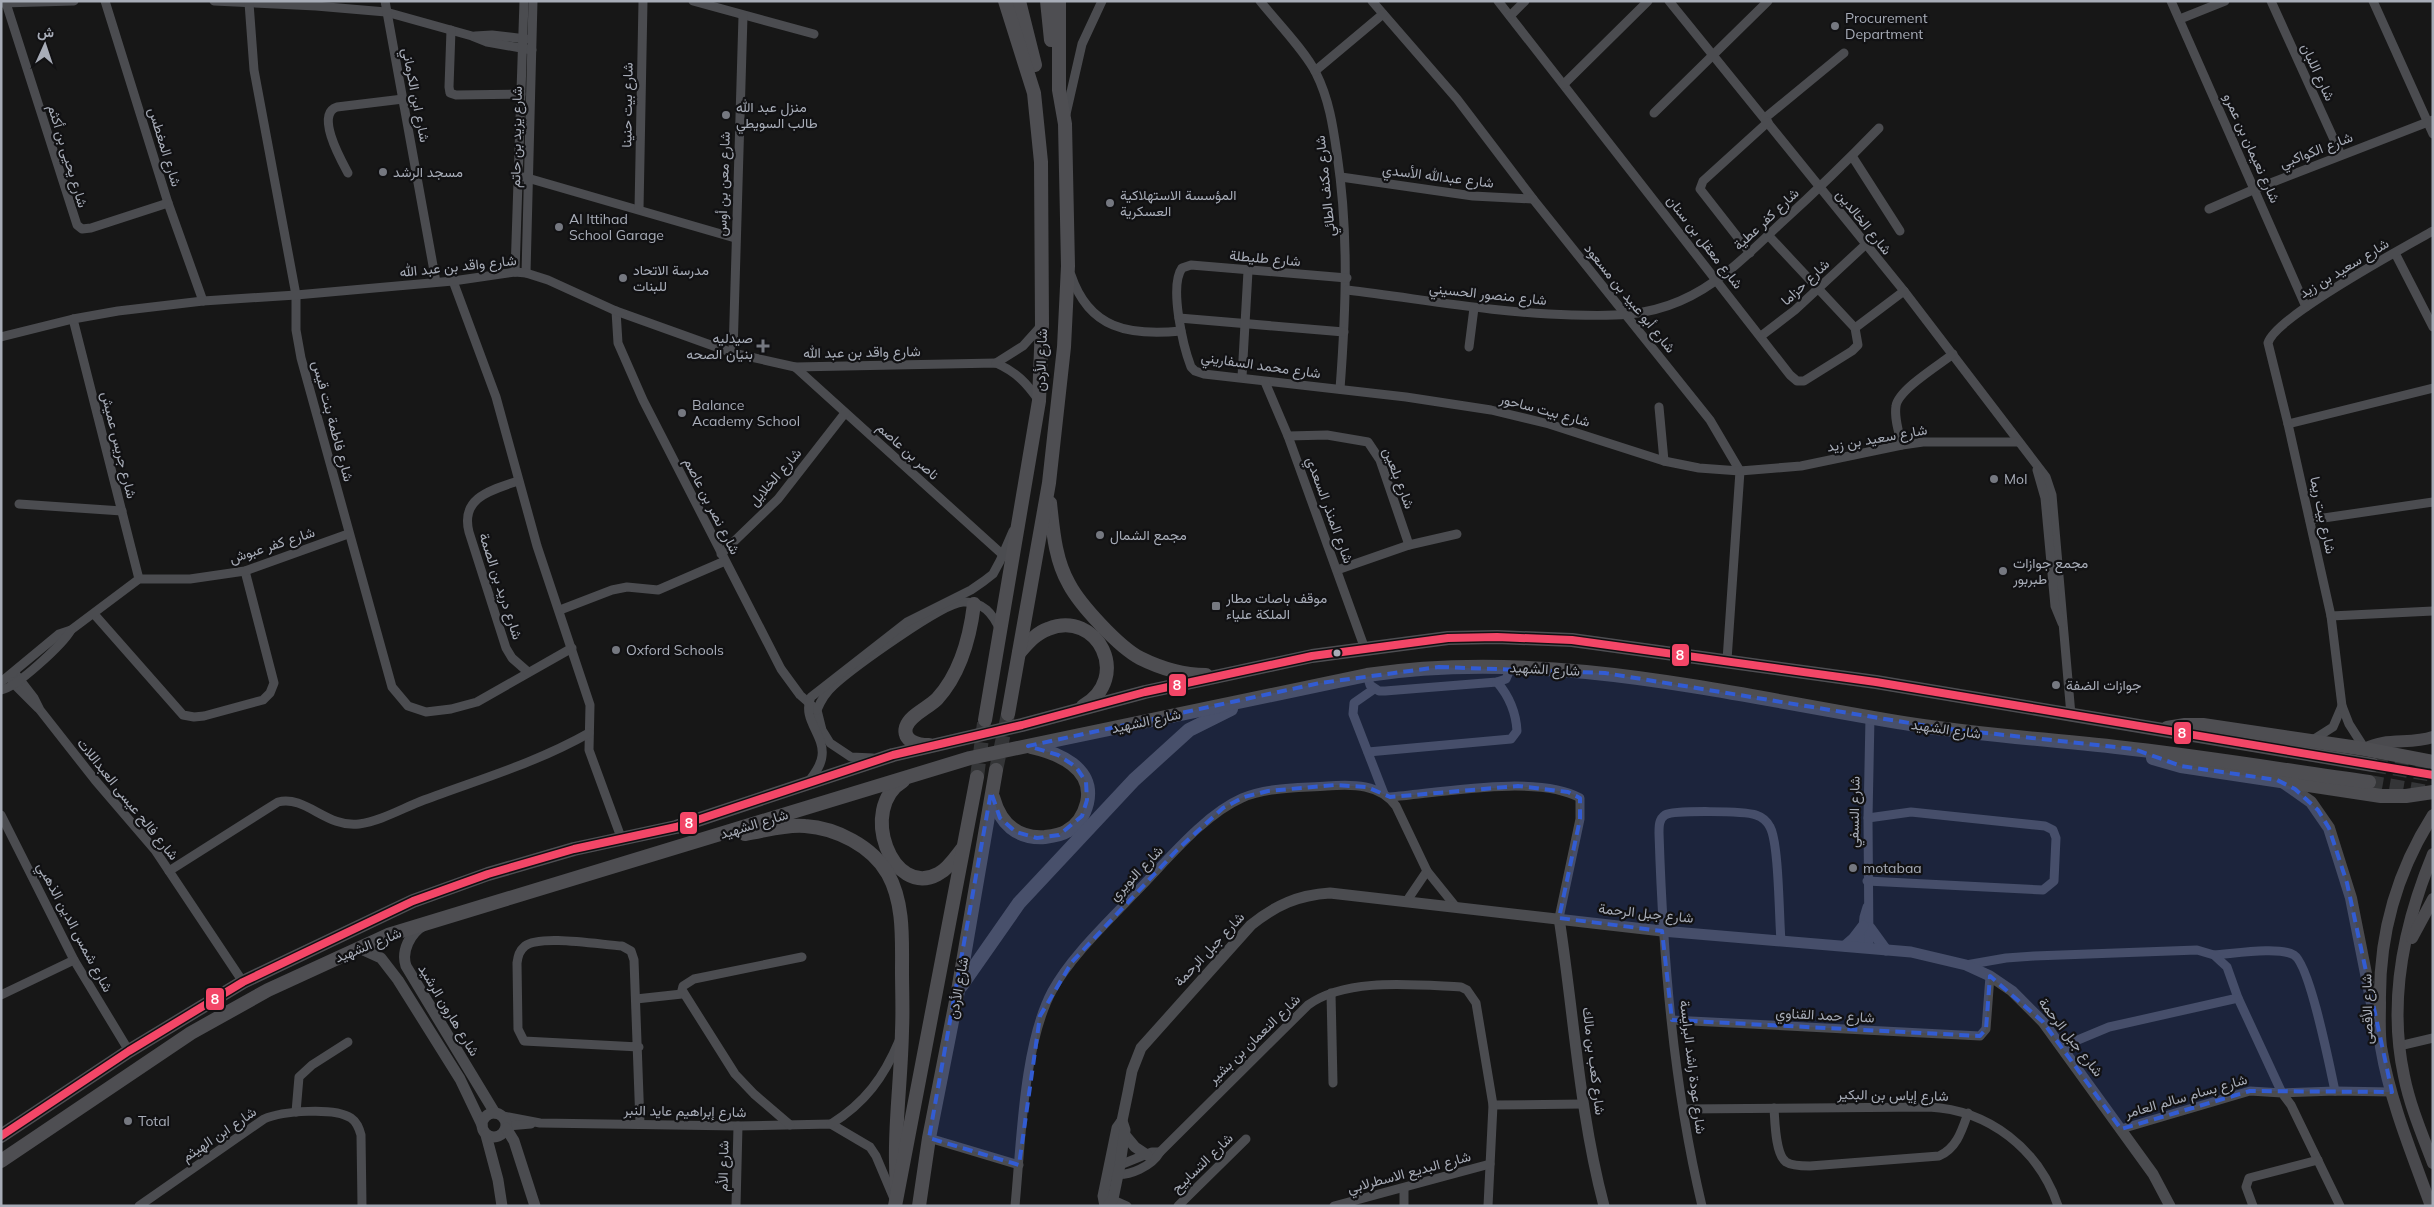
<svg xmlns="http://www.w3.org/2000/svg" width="2434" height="1207" font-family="Mulish,Vazirmatn,sans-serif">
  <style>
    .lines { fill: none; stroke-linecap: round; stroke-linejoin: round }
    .trunk-tunnel { stroke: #343537; stroke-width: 14; stroke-dasharray: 14 7; stroke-linecap: butt }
    .minor { stroke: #4b4c50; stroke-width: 9 }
    .tertiary { stroke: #4b4c50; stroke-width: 11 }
    .secondary { stroke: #4a4a4e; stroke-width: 12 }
    .trunk { stroke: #4e4e52; stroke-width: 14 }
    .bus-1-casing { stroke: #111113; stroke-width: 11 }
    .bus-1 { stroke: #f34667; stroke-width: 8 }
    .marked { fill: #325cd3; fill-opacity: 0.2; stroke: #325cd3; stroke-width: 4; stroke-dasharray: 10 6; stroke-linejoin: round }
    .poi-dot { fill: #757880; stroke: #111113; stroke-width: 2 }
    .bus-dot { fill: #a8adb8; stroke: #111113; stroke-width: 2 }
    .labels { text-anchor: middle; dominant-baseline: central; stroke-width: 4.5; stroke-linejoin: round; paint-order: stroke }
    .poi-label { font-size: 14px; fill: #a8adb8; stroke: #111113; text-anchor: start }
    .street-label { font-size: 14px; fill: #a8adb8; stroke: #111113 }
    .line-badge { stroke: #111113; stroke-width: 2 }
    .badge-label { font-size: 14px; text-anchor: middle; font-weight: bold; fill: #fff }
  </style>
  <rect width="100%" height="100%" fill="#171717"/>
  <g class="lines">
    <g class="trunk-tunnel">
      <path d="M2373,765L2433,775"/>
      <path d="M996,770L1008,714"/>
      <path d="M977,777L984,723"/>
      <path d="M2369,782L2428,792"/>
    </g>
    <g class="minor">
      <path d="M105,1L168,203L203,301"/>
      <path d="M214,1L316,6L386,12L472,36L487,42L532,50"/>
      <path d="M385,1L436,282"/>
      <path d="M693,1L814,34"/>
      <path d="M1260,1C1276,21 1306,52 1316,73C1329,99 1333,126 1337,154C1349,234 1346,309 1340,389"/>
      <path d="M1372,1L1457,99L1533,199L1710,420L1740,471L1727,660"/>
      <path d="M1498,1L1790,375L1797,381H1804L1852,351L1858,345L1855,328L1768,235"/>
      <path d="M1669,1L1904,291L2046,477L2052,495L2071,715"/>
      <path d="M2171,1L2306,307"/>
      <path d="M2271,1L2341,155"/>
      <path d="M2373,1L2433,134"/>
      <path d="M2,3L74,1"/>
      <path d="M6,3L77,225L82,229L91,228L168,203"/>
      <path d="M249,3L254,70L296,295V330L301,358L392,687L408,706L426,712L451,709L477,702L572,648"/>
      <path d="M1510,16L1525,1"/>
      <path d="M2180,19L2225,1"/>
      <path d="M451,30L449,87L450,93L456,95L521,94"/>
      <path d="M475,36L492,35L526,39"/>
      <path d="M1315,71L1383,14"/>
      <path d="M1564,84L1648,1"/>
      <path d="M1654,113L1768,1"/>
      <path d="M1066,114L1082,44L1102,1"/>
      <path d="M1765,118L1844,53"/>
      <path d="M1852,156L1900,231"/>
      <path d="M348,173C341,160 315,114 337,107L403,99"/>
      <path d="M524,177L735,238"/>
      <path d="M1341,177L1473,196L1533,199"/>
      <path d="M639,209L643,1"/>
      <path d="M2209,209L2255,189L2433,120"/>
      <path d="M1750,253L1700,189L1703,181L1768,122"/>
      <path d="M2395,253L2433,327"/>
      <path d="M515,272L524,1"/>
      <path d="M526,273L533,1"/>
      <path d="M1071,275C1089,329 1129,336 1181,331"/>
      <path d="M1347,278L1191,265L1182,268C1169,286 1183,346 1191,367L1195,371L1204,374L1406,397L1491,410L1549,424L1664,461L1699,468L1740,471L1801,466L1902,445L1923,442H2019"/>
      <path d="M453,281L496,397L537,546L590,705L589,750L622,840"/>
      <path d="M1347,290C1422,299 1496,313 1572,315C1611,316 1643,317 1680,301C1720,284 1750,252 1781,223C1815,192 1847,161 1879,128"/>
      <path d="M616,311L618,343L643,400L781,669L800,695L817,710L822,730L830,743L851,757L873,758"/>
      <path d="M1179,318L1344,332"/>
      <path d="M73,319L139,579"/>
      <path d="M1855,328L1904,291"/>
      <path d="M1761,336L1795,310L1865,245"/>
      <path d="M1,337L73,319L118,311L203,301L296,295L453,281L515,272L526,273L548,280L616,311L733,353L795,367L996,363C1016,372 1027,383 1039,401"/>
      <path d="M1469,347L1474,308"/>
      <path d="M733,353L743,16"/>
      <path d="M996,363L1023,346L1041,326"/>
      <path d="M795,367L1003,555"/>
      <path d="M1242,377L1248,271"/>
      <path d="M1265,382L1288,436L1365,649"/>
      <path d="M1659,407L1664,461"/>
      <path d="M2288,424L2433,388"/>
      <path d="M1288,436L1327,435L1368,442L1380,460L1409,545"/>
      <path d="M1902,445C1899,433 1894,418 1896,406C1898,390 1939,365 1953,354"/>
      <path d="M2037,470L2045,498L2055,606L2062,623"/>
      <path d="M518,481C492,490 460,497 469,532L506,648L512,658L528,672"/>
      <path d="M19,504L122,511"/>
      <path d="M2310,520L2433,502"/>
      <path d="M721,554L778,499L845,413"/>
      <path d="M1337,570L1409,545L1457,534"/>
      <path d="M560,610L612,590L627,587L658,590L725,561"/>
      <path d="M94,614L183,715L194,717L204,716L263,700L270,693L274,683L245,571"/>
      <path d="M2331,616L2433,611"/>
      <path d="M14,672L34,698L40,710L95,780L155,850L243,982"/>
      <path d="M1367,675L1370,685L1379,691H1385L1497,682L1506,679L1511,667"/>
      <path d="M1,682L59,634L71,630L139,579H190L245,571L348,534"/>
      <path d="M12,682L38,708"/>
      <path d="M1374,689L1354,703L1353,714L1384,794"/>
      <path d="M1,690C16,688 63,644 71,630"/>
      <path d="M817,710C821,700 826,692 834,685C853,668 942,603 963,602C983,601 993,614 1000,630"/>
      <path d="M2311,741L2333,727L2342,706"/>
      <path d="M2365,749L2349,724L2342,706L2331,616L2288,424L2268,343C2275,317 2403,248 2433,231"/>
      <path d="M1368,752L1511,739L1517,731C1516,713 1509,696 1497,682"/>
      <path d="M807,784C813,775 821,767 822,756C825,735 801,719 811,697L907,622L971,590L984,581L993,574L1000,561L1013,531"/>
      <path d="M1390,797C1439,793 1538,774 1580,798V819L1559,918"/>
      <path d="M1,815L74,960L129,1051"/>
      <path d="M169,871L278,802C306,795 326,828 359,824C381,821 403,808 424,800C480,779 536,763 589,733"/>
      <path d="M1867,881L2043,890L2054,881L2056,838L2053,830L2045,826L1911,812L1868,818"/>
      <path d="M1406,902L1427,871"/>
      <path d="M1861,947L1864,917L1867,907"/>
      <path d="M1869,948L1868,818L1870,717"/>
      <path d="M2214,955C2232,954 2279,946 2294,955C2310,965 2330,1068 2335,1091"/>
      <path d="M1966,965L2006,958L2034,956L2197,950L2214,955L2227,967L2238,998L2282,1093L2335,1091L2392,1092"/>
      <path d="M1331,993L1333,1083"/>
      <path d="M1,995L74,960"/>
      <path d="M636,999L682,994"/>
      <path d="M1672,1020L1980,1036L1986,1029L1990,976"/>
      <path d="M2399,1046L2433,1038"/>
      <path d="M639,1047L524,1041L518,1029L517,963C518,956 519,951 525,946C540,934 602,945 622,946L631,951L634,960L640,1124"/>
      <path d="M2061,1047L2109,1027L2238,998"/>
      <path d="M1493,1105L1583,1104"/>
      <path d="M1774,1108C1775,1121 1775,1154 1786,1162C1792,1166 1803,1166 1810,1166L1939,1156C1957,1148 1962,1130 1968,1113"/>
      <path d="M1684,1109L1929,1107C1989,1110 2039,1149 2058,1206"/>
      <path d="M296,1112L299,1077L312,1065L348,1042"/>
      <path d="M503,1116L540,1123L738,1126L831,1124L870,1147L876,1156L895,1201"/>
      <path d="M831,1124C865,1103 884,1077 899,1041"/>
      <path d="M790,1125L754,1094L735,1074L682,990L683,986L694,979L802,957"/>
      <path d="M507,1126L531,1124"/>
      <path d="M2121,1129L2250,1091L2282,1093L2291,1105L2340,1206"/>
      <path d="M929,1138L1019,1165"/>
      <path d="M1115,1165H1120L1152,1152H1160"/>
      <path d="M1113,1174C1129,1177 1152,1166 1160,1152L1308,1005C1347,977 1415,985 1461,987L1467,990L1476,1003L1493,1105L1488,1206"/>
      <path d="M1109,1198L1127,1206"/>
      <path d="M139,1206L264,1119C282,1111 334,1107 351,1118C357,1122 359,1128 361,1135L362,1206"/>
      <path d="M736,1206L738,1126"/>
      <path d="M1015,1206C1021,1144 1023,1045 1052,991C1071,956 1108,922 1135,893C1165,863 1203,815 1242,798C1266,787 1301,788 1327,786C1353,784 1380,784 1396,806L1427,871L1456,907"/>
      <path d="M1178,1206L1246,1139"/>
      <path d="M1334,1206L1490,1164"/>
      <path d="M1404,1206V1188"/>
      <path d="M1702,1206C1673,1084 1663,957 1659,833C1659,826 1659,819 1665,815C1674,810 1745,811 1756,815C1762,817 1767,821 1770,827C1779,843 1779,918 1781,941"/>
      <path d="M2253,1206L2246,1187L2249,1178L2318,1160"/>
    </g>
    <g class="tertiary">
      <path d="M1559,918C1574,1014 1579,1112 1604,1206"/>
      <path d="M424,925C410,933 401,951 406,966L495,1113"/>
      <path d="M1870,928L1886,950"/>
      <path d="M1845,946L1853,939L1863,926"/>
      <path d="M359,948L381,958L398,980L460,1079L482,1125"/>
      <circle cx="494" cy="1125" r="12"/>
      <path d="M506,1128L514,1141L535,1206"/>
      <path d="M486,1135L498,1180L502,1206"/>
      <path d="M1125,1135L1135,1147L1147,1155"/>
      <path d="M1105,1206L1103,1196L1117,1128L1122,1121"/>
      <path d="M1108,1206L1113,1199L1120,1165L1125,1130L1122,1121L1128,1092L1132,1071L1141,1048L1251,925C1276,905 1298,895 1330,893L1662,931L1911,952L1966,965L1990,976L2012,991L2043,1022L2153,1174L2170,1206"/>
    </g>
    <g class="secondary">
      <path d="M2365,749C2385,737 2411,745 2433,737"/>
      <path d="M2284,783L2311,802L2329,828L2351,898L2375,1019"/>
      <path d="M2433,854C2404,924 2388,1002 2404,1076C2410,1106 2422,1134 2433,1163"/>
      <path d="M2412,938L2433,899"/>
      <path d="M2431,1206C2412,1154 2390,1101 2381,1047C2379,1032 2380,1017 2380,1002C2379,934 2396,873 2433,815"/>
    </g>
    <g class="trunk">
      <path d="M1019,1L1035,65"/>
      <path d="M1047,1L1051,40"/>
      <path d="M1050,503C1053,530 1055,560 1069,584C1080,605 1119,647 1140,658C1160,668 1184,675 1206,675"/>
      <path d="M1019,653C1027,644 1036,633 1048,629C1098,609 1132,678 1083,706"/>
      <path d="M1008,714L1049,483L1064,347L1068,266L1065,124L1059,90V1"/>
      <path d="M985,720L1039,401L1042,324L1041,162L1034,93L1005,1"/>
      <path d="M2167,728L2185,725H2203L2365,749L2433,762"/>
      <path d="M929,745C918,745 902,741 906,727C910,715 928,708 937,699C960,674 970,637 974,604"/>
      <path d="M2153,758L2181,766L2381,796H2406L2433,792"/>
      <path d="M903,781C858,808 892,899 938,874C948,869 955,858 962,849"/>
      <path d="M993,797C1000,823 1017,839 1045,837C1053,836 1061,835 1067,831C1078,825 1084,815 1087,803C1095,768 1058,753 1031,747"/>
      <path d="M745,834C765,831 786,824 805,826C836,828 872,846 888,874C904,903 902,939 902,970C902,991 903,1011 902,1031C901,1083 893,1135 897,1187"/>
      <path d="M961,986L1019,903L1134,780L1189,730L1231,709"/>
      <path d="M1,1136L129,1051L243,982L413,901L488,874L574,849L676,827L893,755L1022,725L1145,692L1312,656L1448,638L1497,637L1572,640L1876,682L2373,765"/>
      <path d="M1,1161L191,1033L268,990L388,935L970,758L1367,675C1551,647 1734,696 1916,725C1988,736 2060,740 2133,749C2212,758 2290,771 2369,782"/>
      <path d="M895,1206L977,777"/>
      <path d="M919,1206L929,1138L958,991L996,770"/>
    </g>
    <defs>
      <path id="bus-1" d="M1,1136L129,1051L243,982L413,901L488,874L574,849L676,827L893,755L1022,725L1145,692L1312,656L1448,638L1497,637L1572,640L1876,682L2433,775"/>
    </defs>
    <use href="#bus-1" class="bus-1-casing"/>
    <use href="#bus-1" class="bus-1"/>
  </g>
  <path class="marked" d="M1439,667L1605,673L1940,728L2134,749L2181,766L2277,780L2295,789L2318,810L2329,828L2347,883L2392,1092L2250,1091L2121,1129L2043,1022L1990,976L1986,1029L1980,1036L1672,1020L1662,931L1559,918L1580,819V798L1568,792L1518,786L1390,797L1367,787L1335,785L1268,791L1244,797L1223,808L1177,850L1072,962L1040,1016L1019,1165L929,1138L991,792L1000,818L1016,832L1037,838L1059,835L1082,816L1087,800L1086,782L1076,767L1058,755L1028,746L1320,683Z"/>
  <g class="poi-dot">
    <circle cx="1835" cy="26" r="5"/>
    <circle cx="726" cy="115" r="5"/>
    <circle cx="383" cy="172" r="5"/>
    <circle cx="1110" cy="203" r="5"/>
    <circle cx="559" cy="227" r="5"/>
    <circle cx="623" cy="278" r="5"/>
    <path d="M760.5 338.5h5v5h5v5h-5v5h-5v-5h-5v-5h5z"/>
    <circle cx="682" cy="413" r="5"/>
    <circle cx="1994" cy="479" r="5"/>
    <circle cx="1100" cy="535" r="5"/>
    <circle cx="2003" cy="571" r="5"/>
    <rect x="1211" y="601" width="10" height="10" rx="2.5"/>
    <circle cx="616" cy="650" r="5"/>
    <circle cx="2056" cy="685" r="5"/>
    <circle cx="1853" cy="868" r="5"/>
    <circle cx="128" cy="1121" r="5"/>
  </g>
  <circle class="bus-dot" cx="1337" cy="653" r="4.5"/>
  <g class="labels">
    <g class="poi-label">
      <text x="1845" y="18">Procurement<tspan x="1845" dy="16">Department</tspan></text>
      <text x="736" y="107">منزل عبد الله<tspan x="736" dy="16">طالب السويطي</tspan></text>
      <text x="393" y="172">مسجد الرشد</text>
      <text x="1120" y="195">المؤسسة الاستهلاكية<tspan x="1120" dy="16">العسكرية</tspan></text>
      <text x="569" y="219">Al Ittihad<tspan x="569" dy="16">School Garage</tspan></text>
      <text x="633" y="270">مدرسة الاتحاد<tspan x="633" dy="16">للبنات</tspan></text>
      <text x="753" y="338" text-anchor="end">صيدليه<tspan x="753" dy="16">بنيان الصحه</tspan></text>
      <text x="692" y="405">Balance<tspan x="692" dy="16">Academy School</tspan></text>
      <text x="2004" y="479">MoI</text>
      <text x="1110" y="535">مجمع الشمال</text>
      <text x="2013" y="563">مجمع جوازات<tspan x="2013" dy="16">طبربور</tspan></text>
      <text x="1226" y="598">موقف باصات مطار<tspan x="1226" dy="16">الملكة علياء</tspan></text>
      <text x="626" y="650">Oxford Schools</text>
      <text x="2066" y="685">جوازات الضفة</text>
      <text x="1863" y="868">motabaa</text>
      <text x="138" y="1121">Total</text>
    </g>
    <g class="street-label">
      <text transform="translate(2318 72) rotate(65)">شارع اللبان</text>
      <text transform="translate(416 95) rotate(79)">شارع ابن الكرماني</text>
      <text transform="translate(627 105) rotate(-89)">شارع بيت حنينا</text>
      <text transform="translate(516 137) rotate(-89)">شارع يزيد بن حاتم</text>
      <text transform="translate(165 147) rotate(73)">شارع المغطس</text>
      <text transform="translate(2252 148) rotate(66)">شارع نعيمان بن عمرو</text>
      <text transform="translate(2316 150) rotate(-21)">شارع الكواكبي</text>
      <text transform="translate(68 156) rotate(73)">شارع يحيى بن أكثم</text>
      <text transform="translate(1438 176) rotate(7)">شارع عبدالله الأسدي</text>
      <text transform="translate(723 184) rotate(-88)">شارع معن بن أوس</text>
      <text transform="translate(1325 186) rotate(-96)">شارع مكنف الطائي</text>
      <text transform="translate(1766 219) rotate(-43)">شارع كفر عطية</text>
      <text transform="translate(1864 222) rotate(51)">شارع الخالدين</text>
      <text transform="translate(1705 242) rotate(52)">شارع معقل بن سنان</text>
      <text transform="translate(1265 258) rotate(5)">شارع طليطلة</text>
      <text transform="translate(458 266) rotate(-6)">شارع واقد بن عبد الله</text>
      <text transform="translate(2344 268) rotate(-31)">شارع سعيد بن زيد</text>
      <text transform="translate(1805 282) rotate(-43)">شارع حزاما</text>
      <text transform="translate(1488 294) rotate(6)">شارع منصور الحسيني</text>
      <text transform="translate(1630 298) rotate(51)">شارع أبو عبيد بن مسعود</text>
      <text transform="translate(862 352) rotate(-1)">شارع واقد بن عبد الله</text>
      <text transform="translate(1041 360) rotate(-88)">شارع الأردن</text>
      <text transform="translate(1261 365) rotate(8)">شارع محمد السفاريني</text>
      <text transform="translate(1545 410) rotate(15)">شارع بيت ساحور</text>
      <text transform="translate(333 421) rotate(75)">شارع فاطمة بنت قيس</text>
      <text transform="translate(1877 438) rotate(-10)">شارع سعيد بن زيد</text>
      <text transform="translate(119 445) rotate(76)">شارع جريس عميش</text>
      <text transform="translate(908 451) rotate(42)">ناصر بن عاصم</text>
      <text transform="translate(775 477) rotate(-49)">شارع الخلايل</text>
      <text transform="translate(1399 478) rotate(69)">شارع بلعين</text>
      <text transform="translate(712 506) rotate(63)">شارع نصر بن عاصم</text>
      <text transform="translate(1330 510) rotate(70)">شارع المنذر السعدي</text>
      <text transform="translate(2323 515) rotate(78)">شارع بيت ريما</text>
      <text transform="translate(272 545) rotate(-18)">شارع كفر عبوش</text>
      <text transform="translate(501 586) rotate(72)">شارع دريد بن الصمة</text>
      <text transform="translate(1545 669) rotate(3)">شارع الشهيد</text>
      <text transform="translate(1146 721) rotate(-12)">شارع الشهيد</text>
      <text transform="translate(1946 729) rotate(8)">شارع الشهيد</text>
      <text transform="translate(128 799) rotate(51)">شارع فالح عيسى العبداللات</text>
      <text transform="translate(1854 812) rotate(-89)">شارع النسفي</text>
      <text transform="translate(754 824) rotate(-17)">شارع الشهيد</text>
      <text transform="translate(1136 873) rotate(-46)">شارع النويري</text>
      <text transform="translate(1646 913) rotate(6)">شارع جبل الرحمة</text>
      <text transform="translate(75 927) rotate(62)">شارع شمس الدين الذهبي</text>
      <text transform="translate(368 945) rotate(-22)">شارع الشهيد</text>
      <text transform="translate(1209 949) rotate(-47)">شارع جبل الرحمة</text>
      <text transform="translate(958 988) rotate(-80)">شارع الأردن</text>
      <text transform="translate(2367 1009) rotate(-91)">شارع الأقصى</text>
      <text transform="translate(449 1010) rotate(59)">شارع هارون الرشيد</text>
      <text transform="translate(1825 1015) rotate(3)">شارع حمد القناوي</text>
      <text transform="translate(2071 1037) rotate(52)">شارع جبل الرحمة</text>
      <text transform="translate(1254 1039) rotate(-44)">شارع النعمان بن بشير</text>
      <text transform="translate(1594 1061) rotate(83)">شارع كعب بن مالك</text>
      <text transform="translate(1693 1067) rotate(83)">شارع عودة راشد البرايسة</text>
      <text transform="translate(1893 1095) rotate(1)">شارع إياس بن البكير</text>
      <text transform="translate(2186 1096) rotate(-16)">شارع بسام سالم العامر</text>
      <text transform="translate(685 1111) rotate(1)">شارع إبراهيم عايد النبر</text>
      <text transform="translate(219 1134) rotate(-34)">شارع ابن الهيثم</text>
      <text transform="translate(1202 1163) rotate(-44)">شارع التسابيح</text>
      <text transform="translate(723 1166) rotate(-89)">شارع الأم</text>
      <text transform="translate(1409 1172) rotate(-15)">شارع البديع الاسطرلابي</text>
    </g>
  </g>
  <g class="line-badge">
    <rect x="1671" y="643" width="19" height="24" rx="5" fill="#f34667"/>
    <rect x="1168" y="673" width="19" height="24" rx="5" fill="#f34667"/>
    <rect x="2173" y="721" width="19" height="24" rx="5" fill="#f34667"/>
    <rect x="679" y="811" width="19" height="24" rx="5" fill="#f34667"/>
    <rect x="205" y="987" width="20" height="24" rx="5" fill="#f34667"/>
  </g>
  <g class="badge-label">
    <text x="1680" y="660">8</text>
    <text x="1177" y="690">8</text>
    <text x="2182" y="738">8</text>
    <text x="689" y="828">8</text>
    <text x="215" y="1004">8</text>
  </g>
  <rect width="2434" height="1207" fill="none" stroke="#a8adb8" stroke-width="5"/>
  <g transform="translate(45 45) rotate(3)" stroke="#111113" stroke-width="4" paint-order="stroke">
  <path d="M0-4L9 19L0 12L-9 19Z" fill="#a8adb8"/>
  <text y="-8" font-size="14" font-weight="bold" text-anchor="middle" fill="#a8adb8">ش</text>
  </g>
</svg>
